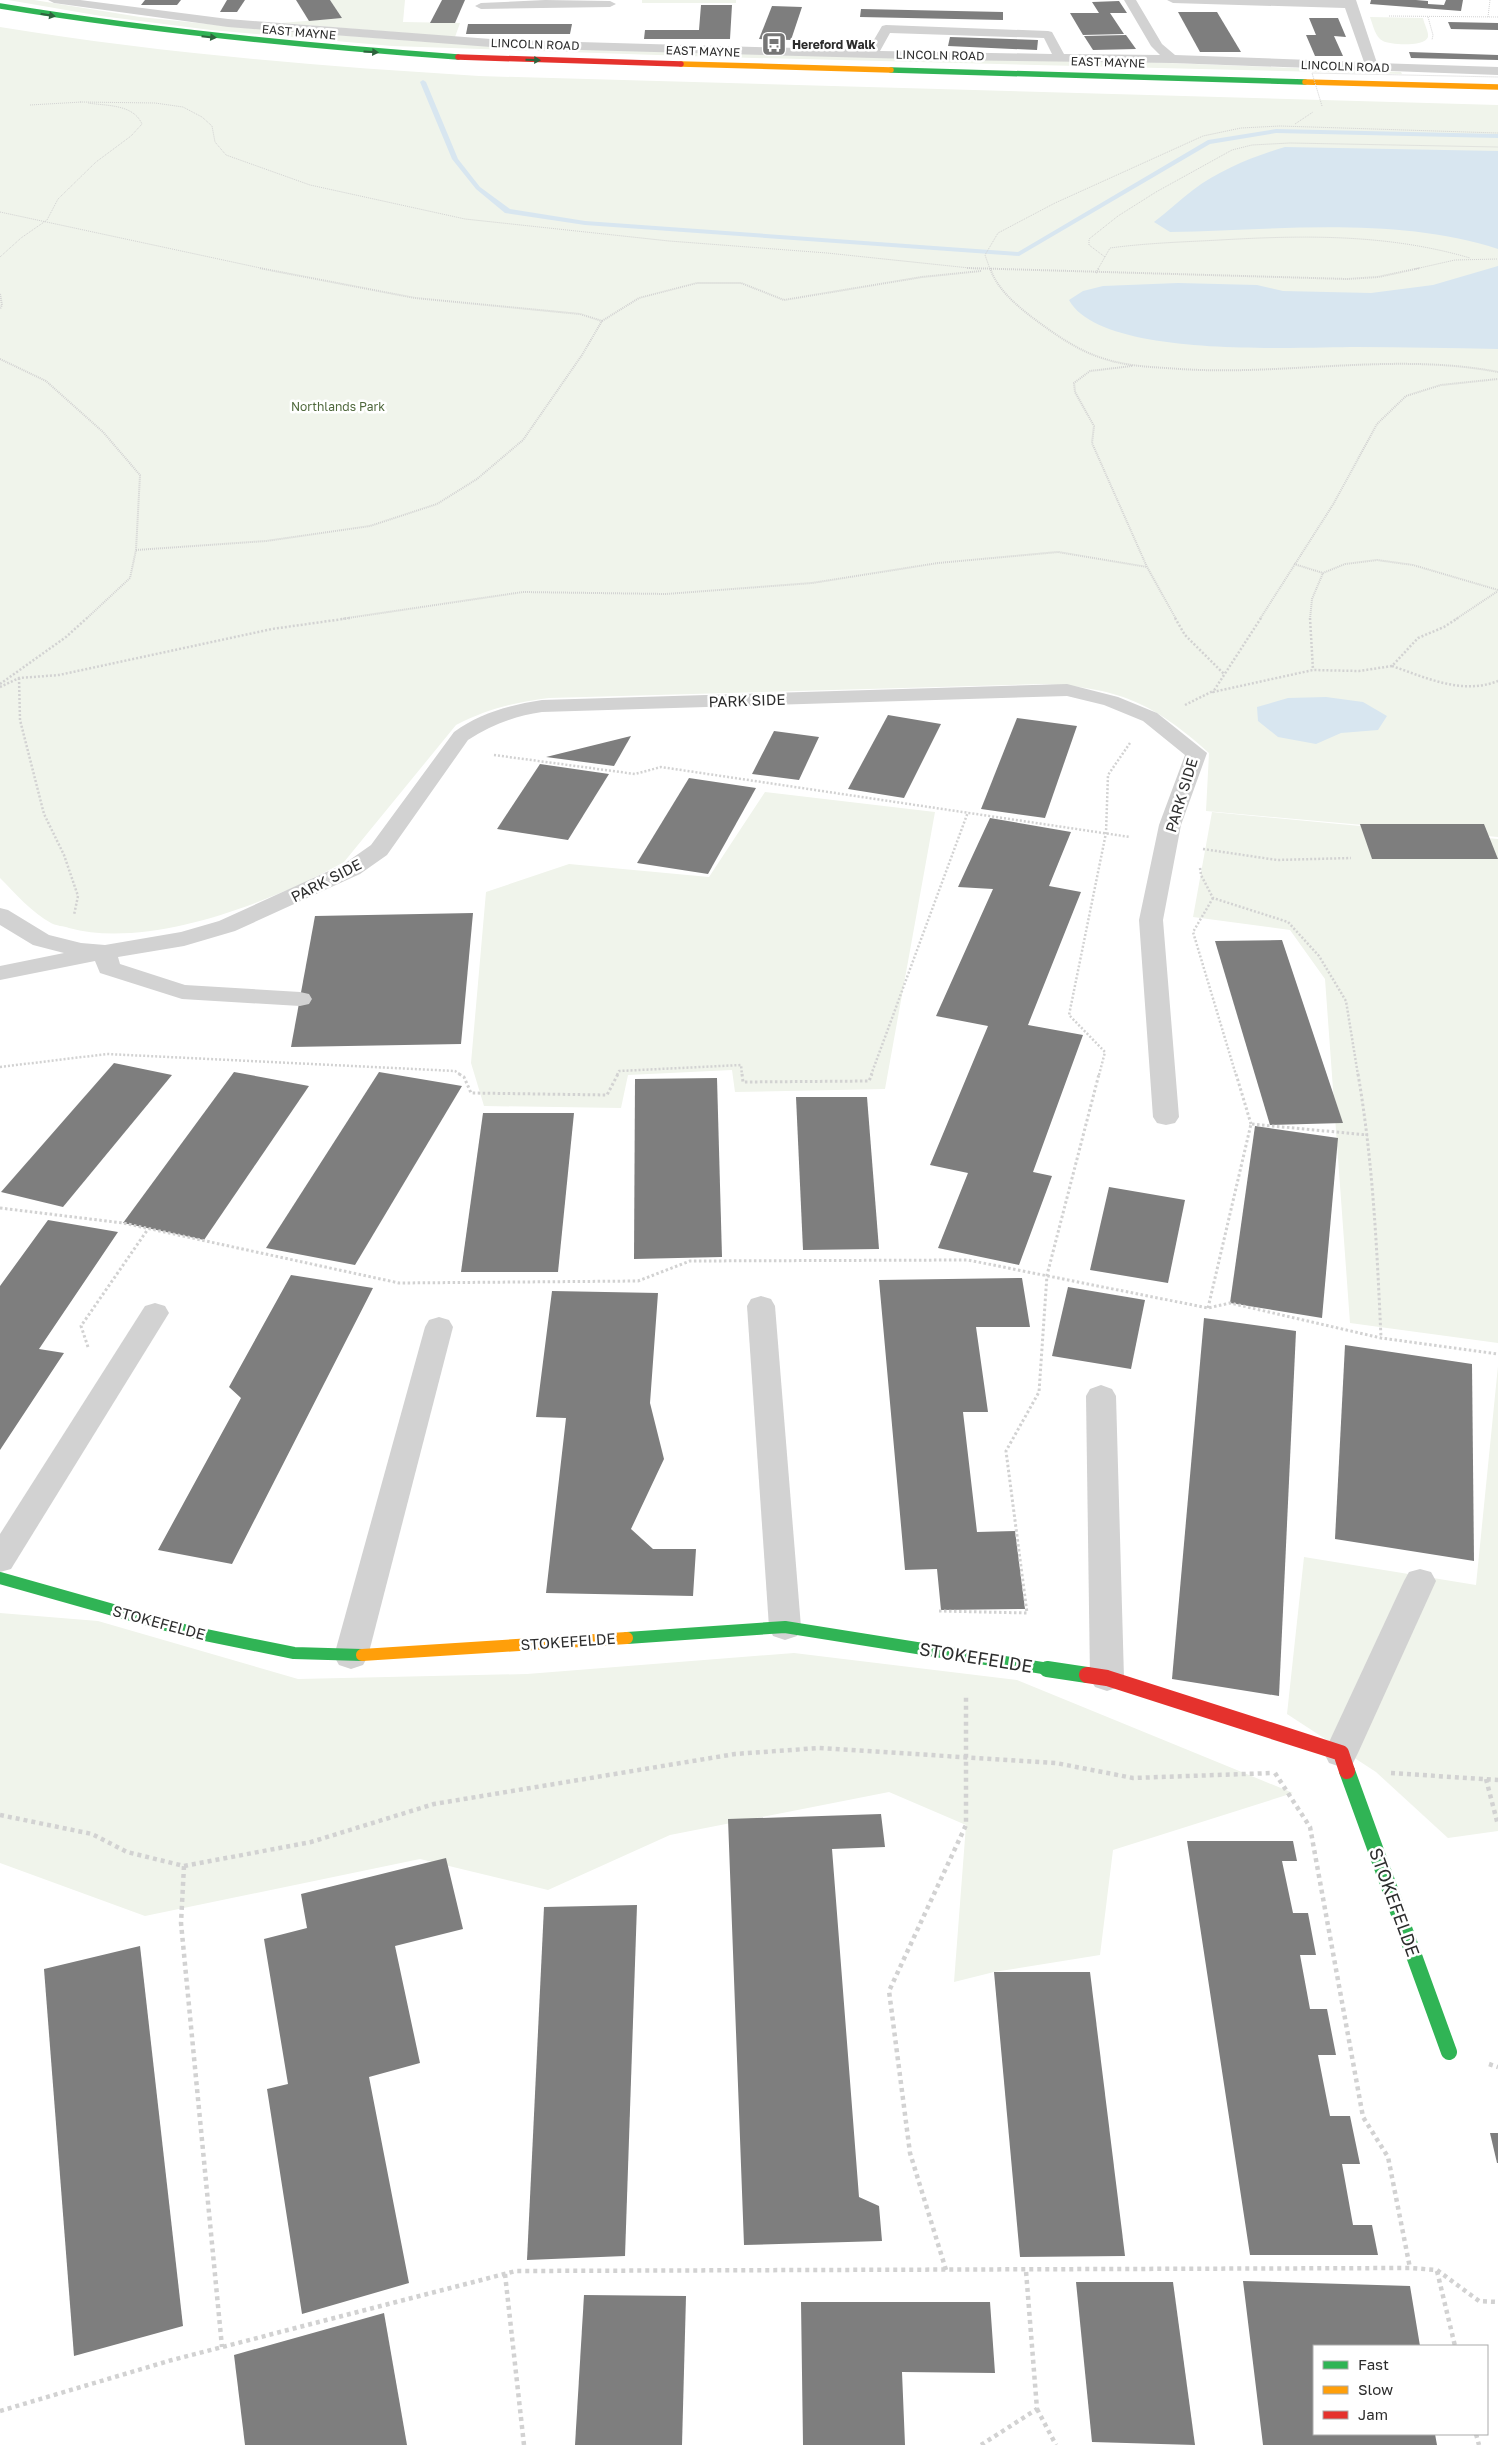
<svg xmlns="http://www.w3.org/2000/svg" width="1498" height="2445" font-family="'Golos Text',sans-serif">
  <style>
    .green { fill: #f0f4eb }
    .water { fill: #d8e6f0 }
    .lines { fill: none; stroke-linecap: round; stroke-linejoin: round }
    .stream { fill: #d8e6f0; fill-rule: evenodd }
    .building { fill: #7e7e7e }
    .path-far4 { stroke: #d2d2d2; stroke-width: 1; stroke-dasharray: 1 1; stroke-linecap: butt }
    .path-far3 { stroke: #d2d2d2; stroke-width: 2; stroke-dasharray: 1 1; stroke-linecap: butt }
    .path-far2 { stroke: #d2d2d2; stroke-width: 2.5; stroke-dasharray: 2 2; stroke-linecap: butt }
    .path-far1 { stroke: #d2d2d2; stroke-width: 3; stroke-dasharray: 2.5 2.5; stroke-linecap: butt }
    .path { stroke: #d2d2d2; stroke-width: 4.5; stroke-dasharray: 4 4; stroke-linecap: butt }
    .street { fill: #d2d2d2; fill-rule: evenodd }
    .fast-far2 { stroke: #30b455; stroke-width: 5.5 }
    .fast-far1 { stroke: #30b455; stroke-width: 12 }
    .fast { stroke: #30b455; stroke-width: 16 }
    .slow-far1 { stroke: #ff9f0a; stroke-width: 5.5 }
    .slow { stroke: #ff9f0a; stroke-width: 12 }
    .jam-far1 { stroke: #e5322d; stroke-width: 5.5 }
    .jam { stroke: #e5322d; stroke-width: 16 }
    .path-bridge { stroke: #d2d2d2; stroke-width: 1; stroke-dasharray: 1 1; stroke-linecap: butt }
    .oneway { fill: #2e633d }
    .labels { text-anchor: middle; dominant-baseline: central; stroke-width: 5; stroke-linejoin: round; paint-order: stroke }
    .far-street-label { font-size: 12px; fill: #2d2d2d; stroke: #fff }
    .far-poi-label { font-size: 12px; font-weight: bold; fill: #2d2d2d; stroke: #fff; text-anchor: start }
    .far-park-label { font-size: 12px; fill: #4f683c; stroke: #fff }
    .street-label { font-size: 15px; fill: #2d2d2d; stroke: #fff }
    .near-street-label { font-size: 18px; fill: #2d2d2d; stroke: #fff }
  </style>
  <rect width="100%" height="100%" fill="#fff"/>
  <g class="green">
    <path d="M8,0H34L140,17L246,28L429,42L1091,60L1401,72L1402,74L717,57L392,46L211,30L101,16Z"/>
    <path d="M330,0H405L403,22L460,23L455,37L281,23L342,18Z"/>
    <rect x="642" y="0" width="94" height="3"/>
    <path d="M1370,17L1423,18C1424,24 1429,32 1428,37C1425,47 1390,45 1383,41C1375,37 1373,25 1370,17Z"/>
    <path d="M0,27C158,53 318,66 479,76L1498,105V837L1206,811L1209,753C1153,702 1116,687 1041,684L549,698C512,703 490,708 456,725L344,862C274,901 150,950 69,928C64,926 56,926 51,923C32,913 15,893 0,878Z"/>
    <path d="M765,792L935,812L885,1089L735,1092L732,1070L628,1075L621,1108L484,1106L471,1063L486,892L569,864L709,877Z"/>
    <path d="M1212,812L1498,839V1343L1350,1323L1325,979L1290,930L1193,917Z"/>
    <path d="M1498,1366V1831L1448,1838L1376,1772L1287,1714L1304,1557L1476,1585Z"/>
    <path d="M0,1613L98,1621L298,1679L527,1674L794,1653L1017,1680L1293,1793L1113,1850L1100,1955L994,1972L954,1982L966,1825L889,1792L670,1835L548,1890L420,1859L145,1916L0,1863Z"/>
  </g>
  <g class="water">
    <path d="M1285,147L1498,151V249C1396,216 1277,230 1170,232L1154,222C1167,212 1180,200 1193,190C1220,170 1252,157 1285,147Z"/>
    <path d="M1498,266V349C1451,348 1404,347 1357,347C1296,347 1101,359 1069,300L1083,291L1103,286L1178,283L1257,285L1283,291L1371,293L1433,285Z"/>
    <path d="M1326,697L1363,702L1387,716L1378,730L1341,733L1316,744L1278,737L1258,721L1257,707L1288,698Z"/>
  </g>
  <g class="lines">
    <path class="stream" d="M423,80L426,82L458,159L480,187L510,209L585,221L1018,252L1208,140L1276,129L1498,134V138L1276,133L1210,144L1019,256L585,225L505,213L476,189L452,159L420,82Z"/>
  </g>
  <g class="building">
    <path d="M145,0H181L177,5H141Z"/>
    <path d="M227,0H245L237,12H220Z"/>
    <path d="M296,0H330L342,18L309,21Z"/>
    <path d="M442,0H465L455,23H430Z"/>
    <path d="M1371,0H1416L1428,1V4L1444,5L1446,0H1463L1461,11L1370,4Z"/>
    <path d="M1119,1L1127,13H1110L1124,34L1083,35L1070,13H1099L1092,2Z"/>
    <path d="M701,5H732L730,39H644L645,30H699Z"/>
    <path d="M772,6L802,7L791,40L759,39Z"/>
    <path d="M861,9L1003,12V20L860,17Z"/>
    <path d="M1178,12H1217L1241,52H1200Z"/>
    <path d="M1309,18H1338L1346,37L1334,36L1343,56H1315L1306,35H1316Z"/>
    <path d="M1448,22L1498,23V30L1451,29Z"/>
    <path d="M468,24H572L570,34H466Z"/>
    <path d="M1126,35L1136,49L1093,50L1084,36Z"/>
    <path d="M950,37L1038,40L1037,50L948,46Z"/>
    <path d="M1409,52L1498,55V60L1411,58Z"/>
    <path d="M888,715L941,724L904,798L848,789Z"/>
    <path d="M1017,718L1077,726L1045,818L981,809Z"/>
    <path d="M774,731L819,737L799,780L752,774Z"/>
    <path d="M631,736L614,766L546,757Z"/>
    <path d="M540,764L609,774L568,840L497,829Z"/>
    <path d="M689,778L756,788L708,874L637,863Z"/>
    <path d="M990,818L1071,832L1049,886L1081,892L1028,1025L1083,1035L1033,1172L1052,1176L1019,1265L938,1248L968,1173L930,1165L988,1026L936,1016L993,889L958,887Z"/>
    <path d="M1360,824H1484L1498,859H1372Z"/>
    <path d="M473,913L461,1044L291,1047L315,916Z"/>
    <path d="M1282,940L1343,1123L1270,1125L1215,941Z"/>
    <path d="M114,1063L172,1075L63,1207L1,1192Z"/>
    <path d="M234,1072L309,1086L204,1240L123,1223Z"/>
    <path d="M379,1072L462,1086L355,1265L266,1248Z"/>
    <path d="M717,1078L722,1257L634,1259L635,1079Z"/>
    <path d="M796,1097H867L879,1249L803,1250Z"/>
    <path d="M483,1113H574L558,1272H461Z"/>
    <path d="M1255,1126L1338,1138L1322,1318L1230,1303Z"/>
    <path d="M1109,1187L1185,1200L1168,1283L1090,1270Z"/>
    <path d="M48,1220L118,1232L39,1349L64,1353L0,1450V1286Z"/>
    <path d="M291,1275L373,1288L232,1564L158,1550L241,1398L229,1387Z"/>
    <path d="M1022,1278L1030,1327H976L988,1412H963L977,1532L1015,1531L1025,1609L941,1610L937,1569L905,1570L879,1280Z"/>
    <path d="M1068,1287L1145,1300L1131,1369L1052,1356Z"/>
    <path d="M552,1291L658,1293L650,1403L664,1459L631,1529L653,1549H696L693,1596L546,1593L566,1418L536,1417Z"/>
    <path d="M1204,1318L1296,1331L1279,1696L1172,1679Z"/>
    <path d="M1345,1345L1472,1364L1474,1561L1335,1539Z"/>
    <path d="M881,1814L885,1847L832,1849L859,2197L879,2206L882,2241L744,2245L728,1819Z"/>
    <path d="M1187,1841H1293L1297,1861H1282L1293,1913H1308L1316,1955H1300L1310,2009H1327L1336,2055H1318L1330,2116H1350L1360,2164H1342L1353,2225H1372L1378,2255H1250Z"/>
    <path d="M446,1858L463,1929L395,1946L420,2063L369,2077L409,2283L302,2314L267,2089L288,2084L264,1939L307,1928L301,1894Z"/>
    <path d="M637,1905L625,2256L527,2260L544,1907Z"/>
    <path d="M140,1946L183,2326L74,2356L44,1969Z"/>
    <path d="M994,1972H1090L1125,2256L1020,2257Z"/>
    <path d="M1490,2133H1498V2163H1497Z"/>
    <path d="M1243,2281L1410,2286L1420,2346H1314V2434H1435L1437,2445H1263Z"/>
    <path d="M1076,2282H1173L1195,2445L1092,2442Z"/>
    <path d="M584,2295L686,2296L682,2445H575Z"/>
    <path d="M801,2302H990L995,2373L902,2372L905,2445H803Z"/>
    <path d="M384,2313L407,2445H245L234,2355Z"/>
  </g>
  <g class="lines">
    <g class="path-far4">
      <path d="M1389,16L1498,17"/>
      <path d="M1428,17L1433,35L1432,40"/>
      <path d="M1488,17L1490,0"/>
      <path d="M80,102L155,103L183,107L202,117L212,126L215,142L226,155L310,185L465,219L669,241L827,253L979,269"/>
      <path d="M30,105L82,102"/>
      <path d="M1295,124L1313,112"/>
      <path d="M0,212L265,269"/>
      <path d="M0,257L21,238L47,220L58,199L96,162L131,136L142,124C133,104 107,106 88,103"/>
      <path d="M1105,257L1089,245V239L1118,216L1156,192L1232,150L1252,145L1290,143L1498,147"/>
      <path d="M990,269L985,255L998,233L1055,203L1203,136L1241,128L1280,126L1498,133"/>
      <path d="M1098,269L1110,248C1147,243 1183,242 1220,240C1305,235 1388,234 1470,258"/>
      <path d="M1415,269L1455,260L1498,259"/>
    </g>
    <g class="path-far3">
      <path d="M967,268L1347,279L1378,277L1420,268"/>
      <path d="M990,268C997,289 1016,305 1033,318C1056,335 1078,351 1105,359C1130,367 1155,367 1180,369C1285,376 1395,352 1498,372"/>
      <path d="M1096,273L1099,268"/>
      <path d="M0,294L2,305L0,309"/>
      <path d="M602,321L639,298L697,283H741L784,300L922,277L981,271"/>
      <path d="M0,359L46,381L103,432L140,475L136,550L130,578L86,619"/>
      <path d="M1132,366L1090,371L1074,383L1075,392L1094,426L1092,443L1147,567L1176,619"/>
      <path d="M136,550L266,541L370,526L437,504L477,479L523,440L582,355L602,321L580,314L415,298L259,268"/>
      <path d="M1294,564L1323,573L1345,564L1377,560L1413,565L1498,590"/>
      <path d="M341,619L523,592L666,594L812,583L938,563L1058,552L1147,567"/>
      <path d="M1260,619L1334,503L1377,424L1406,396L1441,385L1498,379"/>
      <path d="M1310,619L1312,599L1323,573"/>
      <path d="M1456,619L1498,591"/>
    </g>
    <g class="path-far2">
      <path d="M1175,618L1185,635L1224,674"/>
      <path d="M1261,618L1213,692L1313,670L1359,671L1392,666L1418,638L1444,627L1458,618"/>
      <path d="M1310,618L1313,670"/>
      <path d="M1392,666C1427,678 1462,695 1498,681"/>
      <path d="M19,678L20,720L44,814L64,855L78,896L74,915"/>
      <path d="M0,684L66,637L87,618"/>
      <path d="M0,687L19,678L59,675L272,629L350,618"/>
      <path d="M1185,705L1213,691"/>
      <path d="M494,755L635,774L661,767L1130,837"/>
      <path d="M1203,849L1277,860L1351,858"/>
      <path d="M1200,868L1201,875L1213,898L1288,922L1319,956L1346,1001L1358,1075"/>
      <path d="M1213,898L1193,932L1236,1075"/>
      <path d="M0,1067L107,1054L455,1071L461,1075"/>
      <path d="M617,1075L619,1071L741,1065L742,1075"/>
      <path d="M871,1075L968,812"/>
      <path d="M1099,1075L1105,1052L1069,1015L1106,833L1108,775L1130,743"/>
    </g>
    <g class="path-far1">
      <path d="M459,1074L464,1077L471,1093L607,1095L618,1074"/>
      <path d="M742,1074L743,1082L869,1081L872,1074"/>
      <path d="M1236,1074L1251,1124"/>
      <path d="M1358,1074C1373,1162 1377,1249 1381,1338"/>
      <path d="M0,1208L123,1223L399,1283L638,1281L690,1261L968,1260L1208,1308L1230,1303L1381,1338L1498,1354"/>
      <path d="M1208,1308L1251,1124L1368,1135"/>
      <path d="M88,1347L81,1326L148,1229"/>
      <path d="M939,1611L1027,1613L1006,1451L1039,1392L1047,1275L1099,1074"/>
    </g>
    <g class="path">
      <path d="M1275,1773L1310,1827L1363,2117L1388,2157L1410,2268"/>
      <path d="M1391,1773L1498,1780"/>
      <path d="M1486,1779L1498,1825"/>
      <path d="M0,1815L92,1834L127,1852L184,1866L181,1923L222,2347"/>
      <path d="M184,1866L311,1842L434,1804L735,1754L819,1748L1056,1763L1133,1778L1273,1773"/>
      <path d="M1489,2064L1498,2067"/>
      <path d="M946,2270L910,2153L889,1991L966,1825V1695"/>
      <path d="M1437,2271L1455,2346"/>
      <path d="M505,2274L524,2445"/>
      <path d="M1037,2409L1056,2445"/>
      <path d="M0,2411L172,2360L516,2271L1410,2268L1437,2270L1479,2301L1498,2302"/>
      <path d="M1476,2434L1479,2445"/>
      <path d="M981,2445L1037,2409L1026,2271"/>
    </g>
    <g class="street">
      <path d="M48,0H80L228,19L504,40L868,50L882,26L886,25L1048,31L1052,32L1064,54L1160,55L1151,46L1124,0H1136L1162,44L1175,55L1364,62L1345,8L1173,3L1167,0H1356L1377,63L1498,67V75L1172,63L948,60L504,48L228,27L54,3ZM890,33L1044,38L1052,54L880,51Z"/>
      <path d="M545,0L610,1L616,4L610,7L481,9L475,6L481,3Z"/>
      <path d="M1067,684L1118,697L1157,713L1207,753L1181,825L1163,920L1179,1117L1175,1123L1166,1125L1157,1123L1153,1117L1139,920L1159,825L1185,755L1143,721L1104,705L1067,696L542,712C515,716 491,725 468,740L387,855L360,874L235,931L184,946L118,957L120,964L185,985L300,992L309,994L312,999L309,1004L300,1006L182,999L100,973L95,961L0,980V966L64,953L33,945L0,925V908L8,910L49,935L81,943L105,945L181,932L219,921L344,864L371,845L454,732C480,713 510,705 542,700Z"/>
      <path d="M761,1296L771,1299L775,1306L801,1627L797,1636L785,1640L773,1636L769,1627L747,1306L751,1299Z"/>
      <path d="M155,1303L165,1306L169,1313L11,1569L0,1572V1534L145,1306Z"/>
      <path d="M439,1317L449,1320L453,1327L368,1656L363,1665L351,1669L339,1665L334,1656L425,1327L429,1320Z"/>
      <path d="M1101,1385L1112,1389L1116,1396L1124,1678L1119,1687L1107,1691L1095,1687L1090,1678L1086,1396L1090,1389Z"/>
      <path d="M1420,1569L1431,1572L1436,1581L1358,1753L1353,1763L1341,1767L1329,1763L1324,1753L1404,1581L1409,1572Z"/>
    </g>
    <g class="fast-far2">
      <path d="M0,6C152,31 304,46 458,57"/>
      <path d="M891,70L1305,82"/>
    </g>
    <g class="fast-far1">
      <path d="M0,1578L191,1632L294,1653L362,1655"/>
      <path d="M627,1638L785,1627L1055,1670"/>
    </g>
    <g class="fast">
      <path d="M1047,1669L1087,1675"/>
      <path d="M1347,1771L1449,2052"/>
    </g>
    <g class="slow-far1">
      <path d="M681,64L891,70"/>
      <path d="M1305,82L1498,87"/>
    </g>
    <path class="slow" d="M362,1655L627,1638"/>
    <path class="jam-far1" d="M458,57L681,64"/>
    <path class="jam" d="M1087,1675L1107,1678L1341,1753L1347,1771"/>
    <path class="path-bridge" d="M1322,106L1312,73L1498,77"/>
  </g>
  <defs><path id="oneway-solid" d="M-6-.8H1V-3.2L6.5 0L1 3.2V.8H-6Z" transform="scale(1.25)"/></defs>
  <g class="oneway">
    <use href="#oneway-solid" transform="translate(48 15) rotate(10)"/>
    <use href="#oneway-solid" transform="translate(209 37) rotate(6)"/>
    <use href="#oneway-solid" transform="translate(371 52) rotate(4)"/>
    <use href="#oneway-solid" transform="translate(533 60) rotate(2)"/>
  </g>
  <defs>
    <symbol id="bus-square" viewBox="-11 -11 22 22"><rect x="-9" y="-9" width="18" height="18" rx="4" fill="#767676" stroke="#fff"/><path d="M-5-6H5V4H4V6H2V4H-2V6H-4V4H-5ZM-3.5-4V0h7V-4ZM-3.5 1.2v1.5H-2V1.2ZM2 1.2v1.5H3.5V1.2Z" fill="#fff"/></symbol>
  </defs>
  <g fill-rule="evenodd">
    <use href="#bus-square" x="760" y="30" width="28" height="28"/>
  </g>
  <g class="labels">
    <g class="far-street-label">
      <text transform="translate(299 32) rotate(5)">EAST MAYNE</text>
      <text transform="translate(535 44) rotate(2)">LINCOLN ROAD</text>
      <text transform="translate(703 51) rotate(2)">EAST MAYNE</text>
      <text transform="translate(940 55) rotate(1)">LINCOLN ROAD</text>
      <text transform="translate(1108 62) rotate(2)">EAST MAYNE</text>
      <text transform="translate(1345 66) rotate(2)">LINCOLN ROAD</text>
    </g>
    <g class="far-poi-label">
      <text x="792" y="44">Hereford Walk</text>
    </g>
    <g class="far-park-label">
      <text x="338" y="406">Northlands Park</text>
    </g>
    <g class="street-label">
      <text transform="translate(747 700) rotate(-2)">PARK SIDE</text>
      <text transform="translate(1181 795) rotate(-73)">PARK SIDE</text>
      <text transform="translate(326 880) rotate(-27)">PARK SIDE</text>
      <text transform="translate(159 1622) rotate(15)">STOKEFELDE</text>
      <text transform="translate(568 1641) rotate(-4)">STOKEFELDE</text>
    </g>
    <g class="near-street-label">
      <text transform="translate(976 1657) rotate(9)">STOKEFELDE</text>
      <text transform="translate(1395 1902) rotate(70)">STOKEFELDE</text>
    </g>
  </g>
  <rect x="1313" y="2345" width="175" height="90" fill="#ffffff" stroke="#ababab"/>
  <rect x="1323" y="2361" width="25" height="8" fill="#30b455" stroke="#ababab"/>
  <text x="1358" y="2370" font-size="15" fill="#2d2d2d">Fast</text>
  <rect x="1323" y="2386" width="25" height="8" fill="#ff9f0a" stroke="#ababab"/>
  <text x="1358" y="2395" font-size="15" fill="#2d2d2d">Slow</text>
  <rect x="1323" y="2411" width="25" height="8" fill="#e5322d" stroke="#ababab"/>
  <text x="1358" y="2420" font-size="15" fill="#2d2d2d">Jam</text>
</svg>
